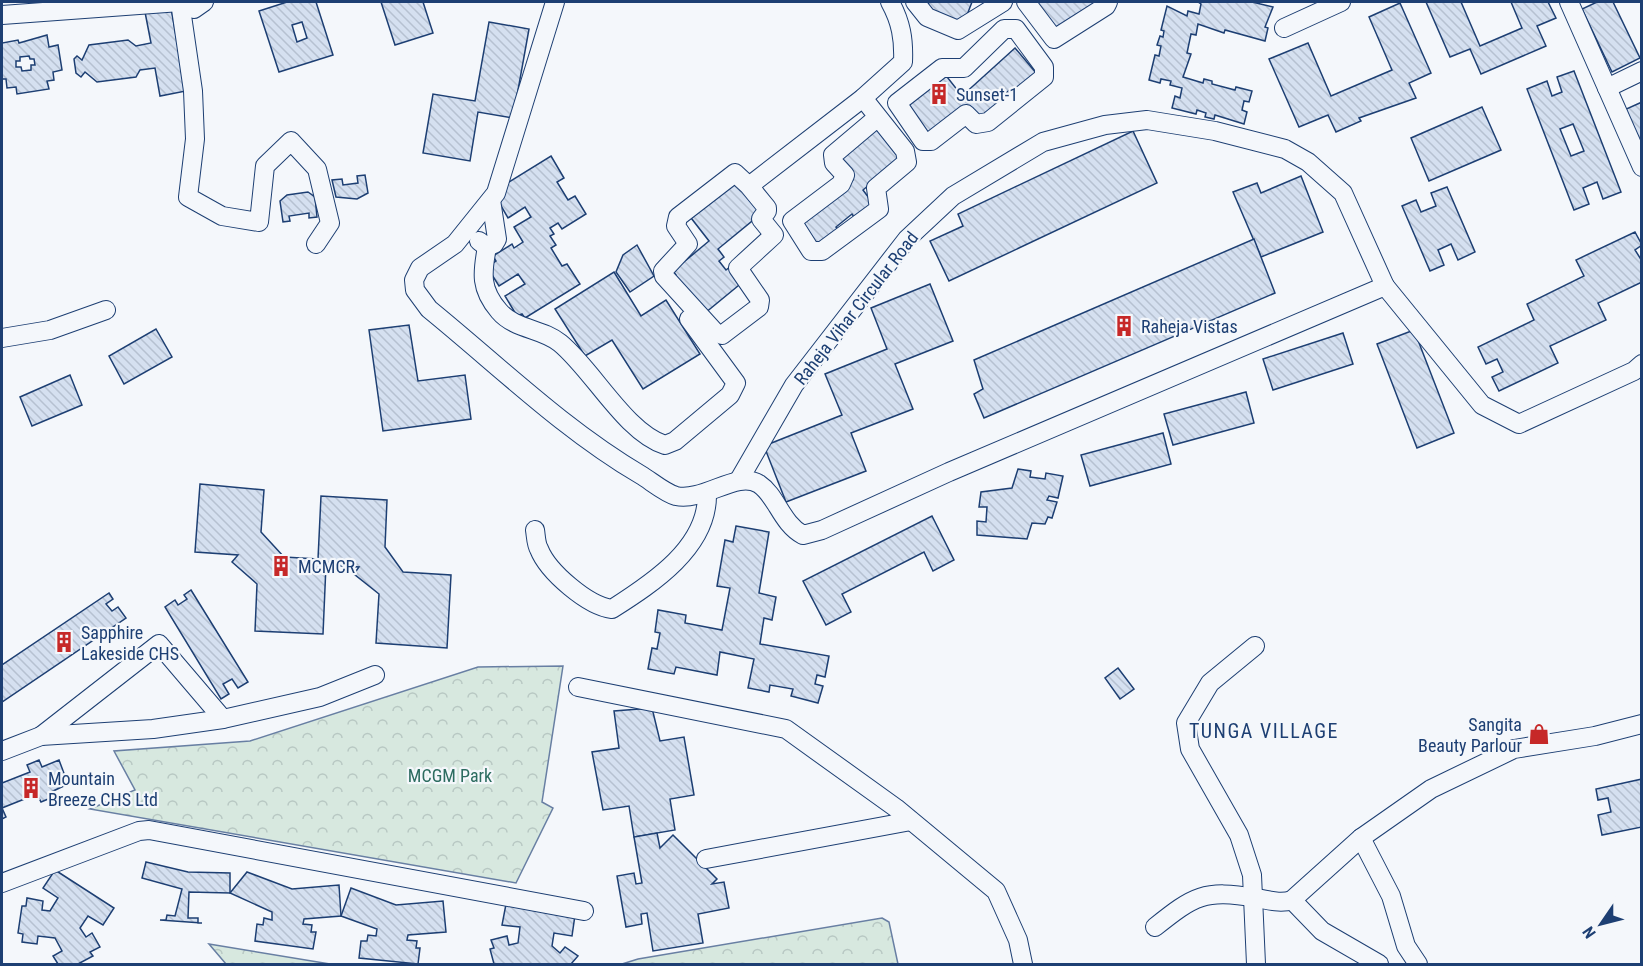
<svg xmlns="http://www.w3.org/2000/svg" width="1643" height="966" font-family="'Roboto Condensed',sans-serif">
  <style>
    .park { fill: url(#park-crowns); stroke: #687fa3; stroke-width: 1.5 }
    .building { fill: url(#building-back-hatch); stroke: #1d3f73; stroke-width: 1.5; fill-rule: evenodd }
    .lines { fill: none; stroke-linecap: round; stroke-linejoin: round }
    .minor-casing { stroke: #1d3f73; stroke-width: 20 }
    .minor { stroke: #f4f7fb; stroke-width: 18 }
    .labels { text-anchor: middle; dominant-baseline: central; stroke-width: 4.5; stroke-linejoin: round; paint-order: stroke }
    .poi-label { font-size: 18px; fill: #1d3f73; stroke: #f4f7fb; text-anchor: start }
    .street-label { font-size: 18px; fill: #1d3f73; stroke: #f4f7fb }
    .park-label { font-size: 18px; fill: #2c6c60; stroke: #f4f7fb }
    .neighbourhood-label { font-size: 20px; letter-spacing: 1.5px; fill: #1d3f73; stroke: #f4f7fb }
  </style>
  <defs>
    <pattern id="park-crowns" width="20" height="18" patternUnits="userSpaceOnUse" patternTransform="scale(1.5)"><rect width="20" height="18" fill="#d7e8df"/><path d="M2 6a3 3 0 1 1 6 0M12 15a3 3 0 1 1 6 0" fill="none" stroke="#b8c8c3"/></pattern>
    <pattern id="building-back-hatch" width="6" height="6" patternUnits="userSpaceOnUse" patternTransform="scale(1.5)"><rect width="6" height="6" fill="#d5e0f0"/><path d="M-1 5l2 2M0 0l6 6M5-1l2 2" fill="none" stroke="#b6c1d1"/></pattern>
  </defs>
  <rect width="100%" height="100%" fill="#f4f7fb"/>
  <g class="park">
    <path d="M563,666L542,802L553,808L516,883L90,809L135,790L114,751L250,741L478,667Z"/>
    <path d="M882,918L889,922L898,964H622L638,959Z"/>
    <path d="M209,944L330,964H226Z"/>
  </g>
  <g class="building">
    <path d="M287,2H316L333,55L279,72L259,11ZM302,22L307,38L297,42L292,25Z"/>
    <path d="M381,2H423L433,33L395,45Z"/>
    <path d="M929,2H972L962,28L926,10Z"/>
    <path d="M1029,2H1097L1050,32Z"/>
    <path d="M1198,2H1252L1273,7L1265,27L1268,28L1265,41L1225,30L1224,33L1198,24L1196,35L1191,34L1187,53L1191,54L1183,77L1203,83L1204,79L1212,81V84L1235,90L1236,87L1252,91L1249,102L1244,101L1242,110L1247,112L1244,124L1215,115L1214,119L1205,117L1206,113L1197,110L1196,114L1172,108L1175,96L1180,98L1182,88L1170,85L1171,81L1161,79L1160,83L1149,80L1155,55L1159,56L1161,46L1157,45L1160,36L1163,37L1164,31L1161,30L1167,6L1187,16L1188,11L1199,14L1201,4Z"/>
    <path d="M1426,2H1461L1480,46L1522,28L1511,2H1548L1556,18L1537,26L1546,46L1481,74L1470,49L1450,57Z"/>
    <path d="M1597,2H1613L1640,58L1612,72L1582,9Z"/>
    <path d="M1400,3L1431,73L1409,83L1416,98L1359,118L1361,121L1336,132L1328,115L1299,127L1269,59L1308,43L1331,96L1392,70L1369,17Z"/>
    <path d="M171,8L186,91L160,96L155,68L140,70L136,77L97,82L85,72L81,77L76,73L74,59L77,56L82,60L89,45L128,40L136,46L151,43L145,12Z"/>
    <path d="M489,22L529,29L513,118L478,112L470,161L423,153L433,94L475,101Z"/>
    <path d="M47,35L49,47L58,45L62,70L53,72L54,80L47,81L49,89L17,94L16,87L7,88L6,79H2V43L18,40L19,43ZM29,56L30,59H34L35,65H31V70L22,71L21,67H16V61H20V57Z"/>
    <path d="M1015,48L1037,74L1016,93L1012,88L996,101L1001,106L983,122L970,107L927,140L901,107L944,73L962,96Z"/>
    <path d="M1574,71L1621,192L1603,199L1597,182L1583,188L1589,204L1574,210L1527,89L1547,81L1552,96L1562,92L1557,77ZM1573,124L1584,151L1571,156L1560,129Z"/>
    <path d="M1642,102V146L1624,110Z"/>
    <path d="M1482,107L1501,150L1429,181L1411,138Z"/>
    <path d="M876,122L904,155L863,190L875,206L856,220L852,214L836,227L840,232L817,249L797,223L853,180L835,158Z"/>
    <path d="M1133,131L1157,183L949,281L930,241L963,226L958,214Z"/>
    <path d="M551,156L564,178L557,182L568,200L575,196L586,214L562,229L558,223L550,228L554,234L550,236L556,245L551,248L562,266L567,264L580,284L525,318L522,314L517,316L505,296L525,284L518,274L499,286L487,267L496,261L493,256L512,244L514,248L523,242L514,227L531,217L525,207L508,218L497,199L501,187Z"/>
    <path d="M365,175L368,193L357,199L336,197L332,180L342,179L343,185L358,183L357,176Z"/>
    <path d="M735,176L763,212L718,249L724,257L719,261L726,270L731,266L744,281L705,313L670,279L676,275L673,271L709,241L688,214Z"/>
    <path d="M1301,176L1323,232L1261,257L1233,192L1257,183L1261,193Z"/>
    <path d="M1447,187L1475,252L1458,260L1451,244L1438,250L1444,265L1430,271L1402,206L1416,200L1421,212L1436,206L1431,193Z"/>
    <path d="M308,192L315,197L317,217L309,218V213L289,216L290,221L283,222L280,201L287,195Z"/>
    <path d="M1635,232L1642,245L1635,250L1642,261V282L1598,303L1606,320L1550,346L1558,363L1499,391L1492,377L1503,372L1497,359L1486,364L1478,347L1534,320L1527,304L1584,276L1576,260Z"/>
    <path d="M1254,239L1275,293L984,418L974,394L983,389L974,360Z"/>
    <path d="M637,245L654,276L630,292L616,272L623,255Z"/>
    <path d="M614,272L641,316L666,300L700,354L643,389L612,340L585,356L555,309Z"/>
    <path d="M930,284L953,341L895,364L913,409L851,433L866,471L786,502L764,446L842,415L825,374L887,349L871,308Z"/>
    <path d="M409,325L418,381L465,375L471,419L383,431L369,330Z"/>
    <path d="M156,329L172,357L124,384L109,356Z"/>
    <path d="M1414,330L1454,433L1417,448L1377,344Z"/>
    <path d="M1343,333L1353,364L1273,390L1263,359Z"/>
    <path d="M70,375L82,405L32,426L20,397Z"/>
    <path d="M1246,392L1254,423L1173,445L1164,414Z"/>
    <path d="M1163,433L1171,464L1090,486L1081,455Z"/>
    <path d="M1018,469L1031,471L1030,477L1045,479L1046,473L1063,476L1058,498L1049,496L1047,500L1057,502L1052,518L1048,517L1045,524L1032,523L1027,539L977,535V521L986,522L987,507H979L981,492L1012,488Z"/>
    <path d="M200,484L264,490L261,532L284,557L318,559L321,496L387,500L385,547L403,572L451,575L447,648L376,643L379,594L354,574L359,567L326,565L323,634L255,631L257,584L232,562L238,555L195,552Z"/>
    <path d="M932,516L954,560L933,571L924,552L842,594L851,612L826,625L803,581Z"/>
    <path d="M736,526L769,532L759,593L776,597L772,620L764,618L760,644L829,656L825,677L817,675L815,684L823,686L818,703L791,696L793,689L770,685L769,692L748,688L754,659L720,652L717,675L676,667L674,674L648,669L652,648L657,649L660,633L655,632L658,610L686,615L685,623L722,630L730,588L717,586L725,540L733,542Z"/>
    <path d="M191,590L248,682L238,688L232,679L223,684L229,694L221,699L165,607L175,600L178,605L187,599L184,595Z"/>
    <path d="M109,593L113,599L106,604L112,611L118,607L126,618L2,702V665Z"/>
    <path d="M1118,668L1134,689L1120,699L1105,678Z"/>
    <path d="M652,708L660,741L684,737L694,795L670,799L675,830L634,837L629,806L603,810L592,752L619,748L614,711Z"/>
    <path d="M39,760L42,767L59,760L68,784L51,792L53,797L41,802L37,794L2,808L6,817L2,819V783L30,772L27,765Z"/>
    <path d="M1642,779V827L1602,835L1598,815L1611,812L1608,798L1598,800L1596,789Z"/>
    <path d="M657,833L660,848L673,835L717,879L712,884L724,882L729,908L698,914L703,943L653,951L647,913L641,914L642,924L626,927L617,876L634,873L636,884L642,883L634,837Z"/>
    <path d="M146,862L188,872L230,873V893L189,892L188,918H198V923H202L160,920H166L167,915L175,916L182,889L142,878Z"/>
    <path d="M55,870L114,908L103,925L88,916L80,928L86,937L92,933L100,947L90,952L93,956L78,964H58L53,956L62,951L55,938L38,936L37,944L22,942L23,934L18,933L22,906H26L27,898L43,901L42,910L50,911L58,898L43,888Z"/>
    <path d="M247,872L292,889L339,885L341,916L304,919L303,924L312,925L311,932H316L313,949L255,941L257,924L263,925L264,918L272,920V912L230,893Z"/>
    <path d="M351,888L396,905L443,901L446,932L408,935L407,940L417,941L416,948H420L418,964L359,958L361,941H367L368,935L376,936L377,929L341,916Z"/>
    <path d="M506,904L575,915L572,936L554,933L552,946L560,953L565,947L578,956L571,964H494L490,949L494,948L491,940L507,936L509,945L518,943L520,927L502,925Z"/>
  </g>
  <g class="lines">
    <defs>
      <g id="minor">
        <path d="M180,2L193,91L195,139L188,197L222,216L259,222L265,166L291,141L317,169L330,223L316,244"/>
        <path d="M555,2L496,193L455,244L420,268L414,280L415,290L429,309C499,366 563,429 641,475C651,481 665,493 676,496C704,502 737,470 759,484C777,496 781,523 803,535L822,530L949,472L1385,286L1482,405L1519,424L1634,371L1642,364"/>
        <path d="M915,2L927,17L958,30L1003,2"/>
        <path d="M1026,2L1054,39L1106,6L1108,2"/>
        <path d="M1569,2L1642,167"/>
        <path d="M2,15L180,2L194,9L204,2"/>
        <path d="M1284,28L1341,2"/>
        <path d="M1004,29H1016L1044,67V77L988,122L976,124L966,114L931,141H923L897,103L942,68H964Z"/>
        <path d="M1607,88L1642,71"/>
        <path d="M863,98L905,151L907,162L876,188L879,209L822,251H811L792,221L841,184L845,175L834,163L833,155L878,117"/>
        <path d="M749,186L735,173L678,217L676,226L688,244L663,271L664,276L715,332L722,335L759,307L760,300L738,268L774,235L761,219L767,211V208L749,186L863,98L903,62C904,39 901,22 890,2"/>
        <path d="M479,241L487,247L494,244L497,239L491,200"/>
        <path d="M487,247C482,273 480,289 499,311C515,330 542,328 560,343C593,370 625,432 665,445L675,441L730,395L736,383L689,319"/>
        <path d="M2,338L50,330L106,310"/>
        <path d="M739,480L794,385L907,239L953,196L1043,142L1105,125L1147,120L1215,131L1285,149L1308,162L1343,193L1385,286"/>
        <path d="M535,530C536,536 536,544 539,549C548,572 588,606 612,609C653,583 708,547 707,494"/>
        <path d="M1255,646L1210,683L1186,723L1190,749L1239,835L1252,875L1256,964"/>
        <path d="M578,687L786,729L896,808L996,891L1018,940L1023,964"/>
        <path d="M41,736L159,644L223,719"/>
        <path d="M2,751L41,736L153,729L223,719L320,697L375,675"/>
        <path d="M1361,838L1391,896L1406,946L1418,964"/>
        <path d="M706,859L911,821"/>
        <path d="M2,883L139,831L149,830L584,911"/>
        <path d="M1292,900L1322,931L1379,964"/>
        <path d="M1155,927C1194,896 1204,889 1256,898C1269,900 1280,904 1292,900L1361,838L1431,789L1514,749L1595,736L1642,724"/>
      </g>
    </defs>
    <use href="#minor" class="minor-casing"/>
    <use href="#minor" class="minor"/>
  </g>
  <defs>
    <symbol id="building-bare" viewBox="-9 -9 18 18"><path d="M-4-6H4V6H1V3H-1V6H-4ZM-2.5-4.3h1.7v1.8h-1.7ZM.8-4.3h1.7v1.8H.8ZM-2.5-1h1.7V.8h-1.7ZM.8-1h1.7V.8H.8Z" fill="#c62828" stroke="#f4f7fb" stroke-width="2.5" paint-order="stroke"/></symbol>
    <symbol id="shop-bare" viewBox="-9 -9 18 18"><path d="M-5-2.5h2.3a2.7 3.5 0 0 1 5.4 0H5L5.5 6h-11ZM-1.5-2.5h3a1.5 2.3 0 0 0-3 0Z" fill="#c62828" stroke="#f4f7fb" stroke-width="2.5" paint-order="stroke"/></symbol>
  </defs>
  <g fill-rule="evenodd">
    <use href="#building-bare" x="924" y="79" width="30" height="30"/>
    <use href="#building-bare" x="1109" y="311" width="30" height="30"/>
    <use href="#building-bare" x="266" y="551" width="30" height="30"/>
    <use href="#building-bare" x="49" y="627" width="30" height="30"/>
    <use href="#shop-bare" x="1524" y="719" width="30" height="30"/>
    <use href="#building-bare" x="16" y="773" width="30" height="30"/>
  </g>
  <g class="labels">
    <g class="poi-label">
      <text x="956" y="94">Sunset-1</text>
      <text x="1141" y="326">Raheja Vistas</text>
      <text x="298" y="566">MCMCR</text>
      <text x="81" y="632">Sapphire<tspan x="81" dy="21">Lakeside CHS</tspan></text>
      <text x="1522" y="724" text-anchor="end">Sangita<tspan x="1522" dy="21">Beauty Parlour</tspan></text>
      <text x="48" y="778">Mountain<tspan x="48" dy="21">Breeze CHS Ltd</tspan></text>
    </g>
    <g class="street-label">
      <text transform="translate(856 308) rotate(-52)">Raheja Vihar Circular Road</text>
    </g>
    <g class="park-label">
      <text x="450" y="775">MCGM Park</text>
    </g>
    <g class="neighbourhood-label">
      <text x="1264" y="731">TUNGA VILLAGE</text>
    </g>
  </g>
  <rect width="1643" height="966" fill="none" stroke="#1d3f73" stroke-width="6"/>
  <g transform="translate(1601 924) rotate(235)" stroke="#f4f7fb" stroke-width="4.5" paint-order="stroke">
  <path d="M0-4.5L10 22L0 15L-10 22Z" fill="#1d3f73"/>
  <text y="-9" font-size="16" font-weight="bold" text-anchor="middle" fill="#1d3f73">N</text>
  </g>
</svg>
